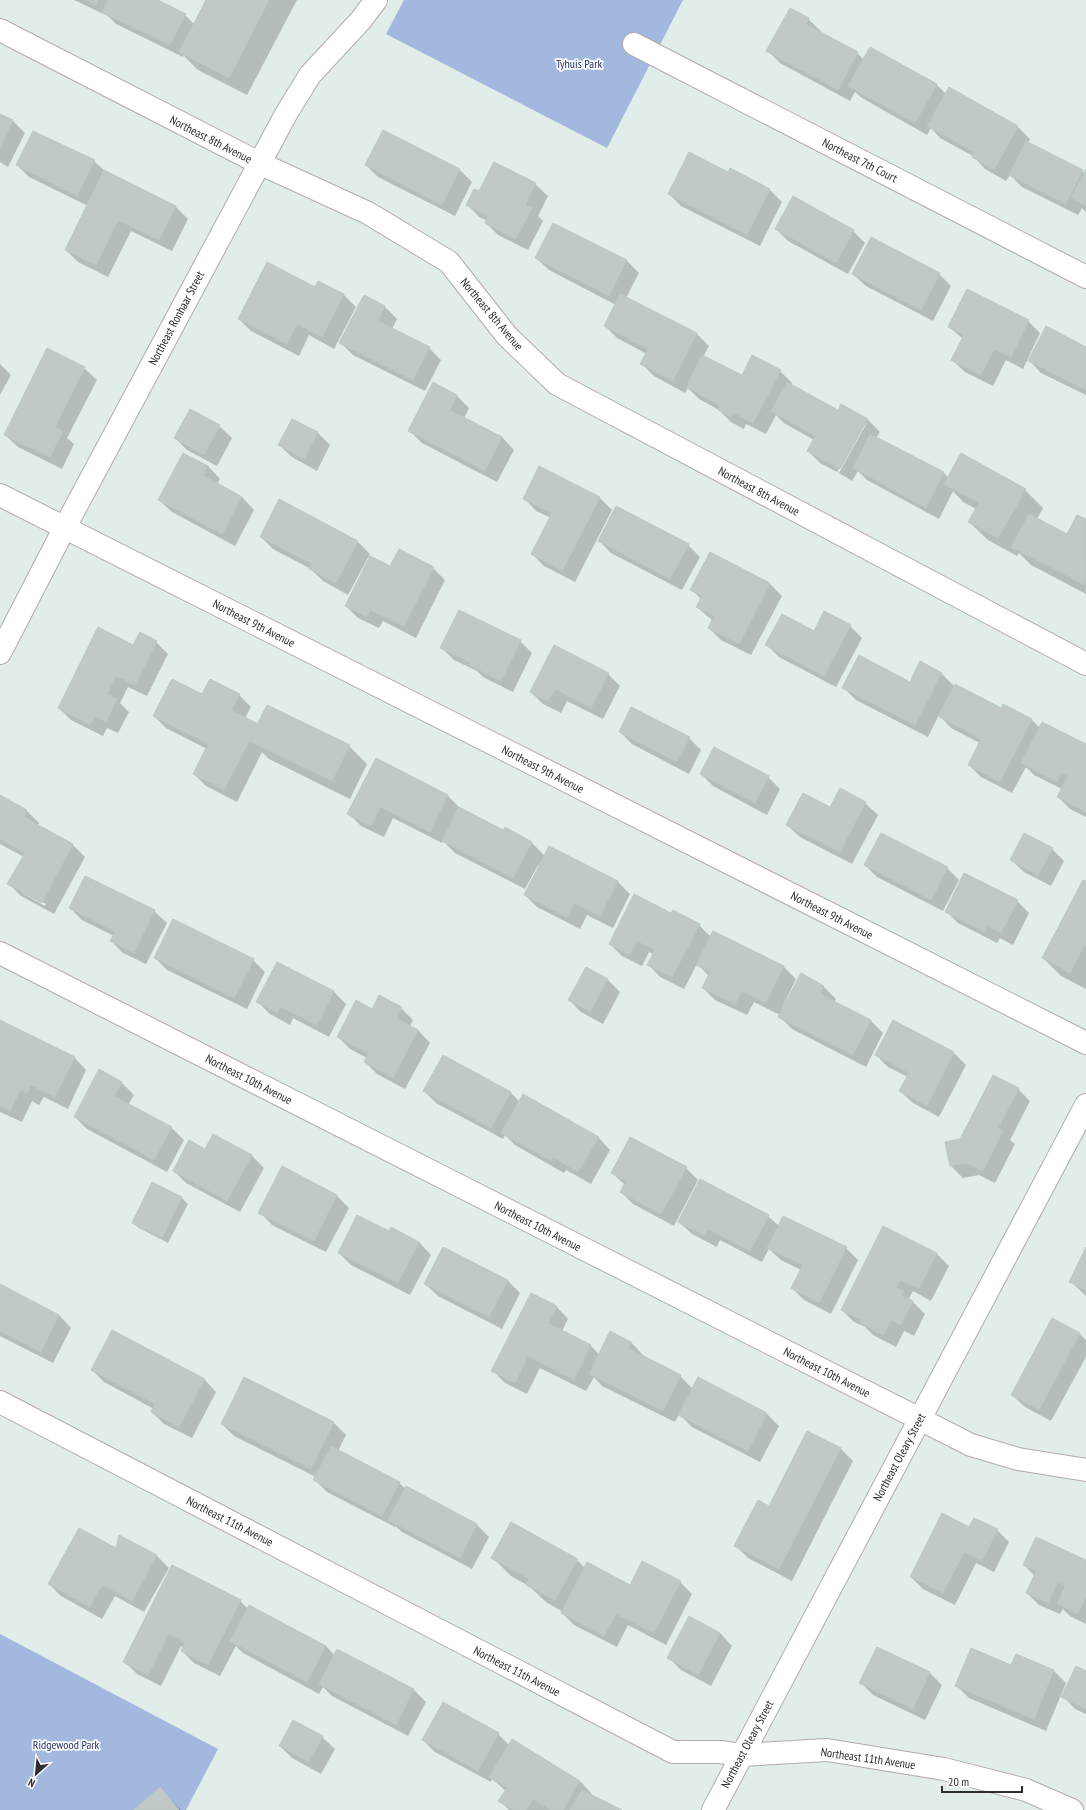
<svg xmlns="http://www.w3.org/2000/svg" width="1086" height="1810" font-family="'PT Sans Narrow',sans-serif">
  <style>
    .green { fill: #a2b8df }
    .shadow { fill: #0003; fill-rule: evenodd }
    .building { fill: #c0c9c5; stroke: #bac9c4 }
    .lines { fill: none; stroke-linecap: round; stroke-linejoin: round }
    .minor-casing { stroke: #b4aaac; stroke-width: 24 }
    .tertiary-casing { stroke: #b4aaac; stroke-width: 24 }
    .minor { stroke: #fff; stroke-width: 22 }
    .tertiary { stroke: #fff; stroke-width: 22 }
    .labels { text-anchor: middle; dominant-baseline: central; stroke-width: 3.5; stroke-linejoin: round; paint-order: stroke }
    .park-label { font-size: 12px; fill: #213067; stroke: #fff }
    .street-label { font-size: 12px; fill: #2d2d2d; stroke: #fff }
  </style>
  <rect width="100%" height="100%" fill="#e1ede8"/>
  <g class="green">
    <path d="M404,0H683L607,148L386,34Z"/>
    <path d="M0,1634L218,1749L186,1810H0Z"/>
  </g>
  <g class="shadow">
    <path d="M74,0H155L185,15L194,24L207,0H297L247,95L198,70L183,55V57L116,24L108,16Z"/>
    <path d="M808,19L821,31L820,33L857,53L864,60L936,84L946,94L949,89L1018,127L1030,139L1028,143L1085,173L1086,171V212L1082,208L1078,215L1022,187L1010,175L1006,181L985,169L973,156L940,138L931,128L927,135L862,98L855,92L850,101L780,63L768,51Z"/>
    <path d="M0,115L13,121L25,133L8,167L0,162Z"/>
    <path d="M383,132L460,170L472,182L455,216L378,177L366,165Z"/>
    <path d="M94,161L106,172L176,207L188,219L172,251L131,231L108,277L78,262L66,250L88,206L29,177L17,165Z"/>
    <path d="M495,163L535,184L548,196L538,216L543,221L528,250L498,235L486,223L487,221L479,217L467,204L479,193Z"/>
    <path d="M730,170L770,190L782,202L760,246L681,206L669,194L729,173Z"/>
    <path d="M554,224L627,261L639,273L626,298L697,334L709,346L703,357L742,377L780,371L792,383L791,385L838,412L841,406L868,420L880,432L876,438L944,473L949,478L1025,490L1043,508L1037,519L1068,535L1078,516L1086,520V594L1031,565L1019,553L1017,556L988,540L969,522L976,509L963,502L953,491L939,519L867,480L858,471L852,481L839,473L867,423H865L837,472L820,463L808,451L814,440L784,423L776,415L766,434L746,424L744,429L731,422L719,410L699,399L688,388L685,393L654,376L642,364L647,354L617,338L605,326L616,305L549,270L536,258Z"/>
    <path d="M776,229L853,231L865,243L848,274L788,241Z"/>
    <path d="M853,274H939L951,286L933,321L866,286Z"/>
    <path d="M319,282L344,295L356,307L334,349L309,335L299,356L251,331L239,319L315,288Z"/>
    <path d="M364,296L385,307L397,319L392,329L429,348L441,360L425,391L353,355L340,342Z"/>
    <path d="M1028,321L1040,333L1023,369L1006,360L993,386L965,372L952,360L963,339L949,327Z"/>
    <path d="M1086,348V395L1041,373L1029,360Z"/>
    <path d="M0,364L11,375L0,395Z"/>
    <path d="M84,368L97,380L67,438L74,444L62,469L18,447L5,435Z"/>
    <path d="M434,384L457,396L469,408L464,418L502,437L514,450L497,482L422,443L410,431Z"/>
    <path d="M190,410L219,426L232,438L217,466L187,450L175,438Z"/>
    <path d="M293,420L318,433L330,445L317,471L292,457L279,445Z"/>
    <path d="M208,466L220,479L217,484L242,497L254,510L235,546L172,512L159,500Z"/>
    <path d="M540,468L600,498L612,510L575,582L544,566L532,554L551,518L536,511L524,498Z"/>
    <path d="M261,537L357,541L370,554L348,595L323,581L311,569L273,549Z"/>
    <path d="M599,541L688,545L700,557L682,590L611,553Z"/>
    <path d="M710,553L770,584L782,596L751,655L721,640L709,628L713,621L697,607L701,599L692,590Z"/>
    <path d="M391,567L433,568L445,580L416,638L383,621L379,628L358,618L346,606Z"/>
    <path d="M850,626L862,638L836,687L779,657L767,645L815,632Z"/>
    <path d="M520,641L532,653L513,692L483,677L477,671L454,660L442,648Z"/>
    <path d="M156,642L168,654L147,696L128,687L120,703L129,712L118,733L107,728L103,736L71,720L59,708L134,646Z"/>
    <path d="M921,663L942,674L954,686L1001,709L1003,705L1032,720L1040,728L1086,745V817L1070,809L1058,797L1062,789L1034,775L1026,767L1012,793L981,777L969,765L980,743L951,728L939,715L928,737L856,700L844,688L910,683Z"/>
    <path d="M608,674L620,686L603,719L567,701L561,713L543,704L531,692Z"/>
    <path d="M239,695L251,707L245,718L258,725L349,746L367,764L350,799L269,759L262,752L237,802L206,786L194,774L207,749L166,728L154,716L203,696Z"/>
    <path d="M620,732L689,738L701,750L689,774L632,744Z"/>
    <path d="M376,760L448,796L460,808L503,832L532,843L545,856L550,847L618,882L630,894L613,928L587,915L580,929L537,907L525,895L540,866L538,865L525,889L455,853L443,841L442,843L393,818L384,837L361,826L349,814Z"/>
    <path d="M701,774L768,777L780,789L767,815L713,786Z"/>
    <path d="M0,796L27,811L39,823L38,826L73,845L85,857L54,914L21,896L9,884L24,857L0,844ZM22,891L46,904L45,906L22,893Z"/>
    <path d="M865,803L878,815L852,864L800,837L787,825L830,809Z"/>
    <path d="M1052,849L1064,861L1051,886L1024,872L1011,860Z"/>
    <path d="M865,865L947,868L959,880L943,911L877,877Z"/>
    <path d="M1086,882V989L1061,976L1043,958Z"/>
    <path d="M1017,901L1029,913L1013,945L1000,938L997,943L958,923L946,911Z"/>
    <path d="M70,908L154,911L167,923L146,964L123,953L111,941L114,936L82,920Z"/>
    <path d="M672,914L699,925L711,937L714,932L784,967L796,979L782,1008L783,1009L824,987L836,999L834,1002L871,1021L883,1033L866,1067L792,1029L779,1016L780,1015L754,1002L747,1015L715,1000L703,988L709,976L697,964L684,989L660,977L648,964L653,954L649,952L642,966L622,956L610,944Z"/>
    <path d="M155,958L253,960L265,972L247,1009L167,970Z"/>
    <path d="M277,963L334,992L346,1004L329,1037L293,1018L290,1025L270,1014L258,1002Z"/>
    <path d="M586,968L608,980L620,992L603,1024L581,1012L569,1000Z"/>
    <path d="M401,1008L413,1020L410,1026L418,1030L430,1043L405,1089L377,1074L365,1062L367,1058L350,1049L338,1037L373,1010Z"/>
    <path d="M0,1021L74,1057L86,1070L68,1109L44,1097L39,1105L32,1101L22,1122L0,1112Z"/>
    <path d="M894,1022L954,1053L966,1065L939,1117L913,1103L900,1091L908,1077L888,1067L876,1055Z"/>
    <path d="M121,1082L134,1095L128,1105L172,1128L184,1140L167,1172L87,1129L75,1117Z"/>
    <path d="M1018,1089L1030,1101L1010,1140L1015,1144L995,1183L979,1175L963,1178L951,1166L961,1140Z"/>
    <path d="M424,1091L510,1092L520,1102L598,1137L610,1150L591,1184L566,1170L564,1173L515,1145L505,1135L503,1139L436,1103Z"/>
    <path d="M205,1150L252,1156L264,1168L240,1212L186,1183L174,1171Z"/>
    <path d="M686,1168L698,1180L674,1226L633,1204L621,1192L625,1185L612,1173Z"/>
    <path d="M153,1183L182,1198L188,1204L168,1243L139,1228L133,1223Z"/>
    <path d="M337,1196L349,1208L326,1252L272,1225L260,1212Z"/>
    <path d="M768,1216L779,1226L846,1248L858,1260L831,1314L804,1300L792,1288L801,1270L781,1260L769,1249L762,1262L720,1240L717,1247L692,1234L679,1222Z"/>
    <path d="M883,1228L937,1254L949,1266L931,1301L913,1291L909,1298L925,1314L914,1336L904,1331L896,1347L873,1335L865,1327L854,1322L842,1310Z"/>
    <path d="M389,1232L419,1242L431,1255L410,1295L351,1265L339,1253Z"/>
    <path d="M444,1248L508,1281L520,1293L502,1329L438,1296L425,1284Z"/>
    <path d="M1086,1249V1296L1070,1281Z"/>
    <path d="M0,1286L59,1315L71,1328L53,1363L0,1336Z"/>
    <path d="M556,1306L568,1319L562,1331L591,1346L600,1355L631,1342L643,1355L642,1357L680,1376L693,1389L699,1379L767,1414L779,1426L760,1462L692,1427L679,1414L675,1422L602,1386L594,1377L586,1391L540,1368L527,1394L505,1383L493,1371Z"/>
    <path d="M1053,1320L1080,1334L1086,1340V1357L1051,1421L1025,1407L1012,1395Z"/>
    <path d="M92,1370L204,1379L216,1392L192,1438L164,1424L152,1412L154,1409L104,1382Z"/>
    <path d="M245,1379L334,1423L346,1435L338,1451L399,1483L406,1489L407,1488L477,1525L489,1537L472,1569L402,1532L395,1526V1527L327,1492L315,1480L316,1477L234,1436L222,1424Z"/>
    <path d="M807,1432L841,1449L853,1461L792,1581L748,1558L736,1546L769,1507Z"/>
    <path d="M511,1523L577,1560L585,1568L631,1586L680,1582L692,1594L666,1645L628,1625L617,1647L574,1625L562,1613L563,1612L546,1602L529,1586L511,1576L492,1557Z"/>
    <path d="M969,1528L997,1530L1009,1542L994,1572L976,1563L955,1605L923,1589L911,1577Z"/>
    <path d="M120,1536L157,1556L169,1568L144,1612L115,1596L102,1619L61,1596L49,1584L116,1549Z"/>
    <path d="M1086,1561V1624L1070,1616L1063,1609L1060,1614L1039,1605L1027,1593L1035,1576L1024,1565Z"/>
    <path d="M173,1567L240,1601L248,1609L326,1646L335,1656L338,1651L414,1690L426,1702L408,1736L332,1696L323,1687L319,1694L243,1653L236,1646L220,1676L194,1663L182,1651L184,1647L181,1646L161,1686L137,1674L125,1662Z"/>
    <path d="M690,1618L720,1633L732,1646L711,1686L681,1670L669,1658Z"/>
    <path d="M877,1648L930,1673L942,1685L925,1720L873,1695L861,1683Z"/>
    <path d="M1016,1655L1054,1671L1066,1683L1046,1731L969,1698L956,1685L1012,1666Z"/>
    <path d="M1086,1672V1714L1075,1709L1063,1696Z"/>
    <path d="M498,1734L509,1745L580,1781L592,1794L591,1795L620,1810H509L500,1801L506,1791L492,1779L491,1782L435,1752L423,1740Z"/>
    <path d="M322,1737L335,1749L321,1774L292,1758L280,1746Z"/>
    <path d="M160,1789L181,1810H136Z"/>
  </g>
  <g class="building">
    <path d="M86,0H98L96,5Z"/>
    <path d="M108,0H158L186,14L170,45L102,12Z"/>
    <path d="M206,0H269L229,78L179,52Z"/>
    <path d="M790,8L809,18L806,24L858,52L838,90L766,51Z"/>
    <path d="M870,47L937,84L915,123L848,86Z"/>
    <path d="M949,87L1018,126L994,170L972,157L974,152L927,126Z"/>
    <path d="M0,114L13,120L0,147Z"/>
    <path d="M383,130L460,169L442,205L365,165Z"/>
    <path d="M33,131L95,160L77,196L16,165Z"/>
    <path d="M1026,141L1083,170L1066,204L1009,175Z"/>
    <path d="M689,152L728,172L730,168L770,189L747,235L668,194Z"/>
    <path d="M494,162L536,183L525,205L532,208L516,239L485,223L488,216L466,205L474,189L479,191Z"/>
    <path d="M1086,169V206L1071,198Z"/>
    <path d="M104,170L176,206L159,240L118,220L96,265L65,250Z"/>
    <path d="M793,196L854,230L836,263L775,229Z"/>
    <path d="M553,223L627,260L609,296L535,258Z"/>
    <path d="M871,237L940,273L921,310L852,274Z"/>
    <path d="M267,262L315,287L318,281L344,294L322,337L297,324L287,344L238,319Z"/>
    <path d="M967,289L1029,320L1011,357L994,349L981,375L951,360L964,335L948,327Z"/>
    <path d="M620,294L697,333L673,381L640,364L648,349L604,326Z"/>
    <path d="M364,295L385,306L378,321L430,347L413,380L339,343Z"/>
    <path d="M1046,326L1086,347V390L1028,361Z"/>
    <path d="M47,348L85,367L55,427L63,431L50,457L4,435Z"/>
    <path d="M702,355L742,375L752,355L781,370L753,423L734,413L731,417L718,410L720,405L686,387Z"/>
    <path d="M433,382L457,395L450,410L502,437L485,471L408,431Z"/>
    <path d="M787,382L838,410L841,404L868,419L840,469L807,451L815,436L771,411Z"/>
    <path d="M190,409L220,425L204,455L174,438Z"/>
    <path d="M292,419L318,432L304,459L278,445Z"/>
    <path d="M870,434L944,472L926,508L853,468Z"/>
    <path d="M183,453L208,466L203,475L242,497L222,534L158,500Z"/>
    <path d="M961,453L1026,489L998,538L968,522L979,503L944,484Z"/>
    <path d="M539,466L600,497L562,571L531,554L552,513L523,499Z"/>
    <path d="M279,499L358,541L336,583L309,569L312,564L260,537Z"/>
    <path d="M616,506L689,544L670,579L598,541Z"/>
    <path d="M1029,514L1067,534L1077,515L1086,519L1085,585L1011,547Z"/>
    <path d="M399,549L434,567L404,626L370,610L367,617L345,606L370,556L390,566Z"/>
    <path d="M710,552L770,583L739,644L708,628L714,616L696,607L702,596L690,590Z"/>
    <path d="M459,610L521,640L501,681L469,665L471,663L440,648Z"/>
    <path d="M824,611L851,625L824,676L765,645L782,614L814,631Z"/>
    <path d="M98,627L133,645L140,632L157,641L135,685L116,676L107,694L117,699L106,722L95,716L90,725L58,708Z"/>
    <path d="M554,645L609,673L591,708L555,689L548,701L530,692Z"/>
    <path d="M859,655L910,682L920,661L942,673L915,725L842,688Z"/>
    <path d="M172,679L202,694L210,679L240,694L231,710L258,724L224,790L193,774L208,744L153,716Z"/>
    <path d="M955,684L1001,708L1003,704L1032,719L1000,782L968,765L981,739L938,716Z"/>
    <path d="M267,705L350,745L332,781L249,741Z"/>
    <path d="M631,707L690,737L677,762L619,732Z"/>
    <path d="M1042,722L1086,744V812L1057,797L1068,776L1061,773L1057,782L1021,763Z"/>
    <path d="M714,747L769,776L755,803L700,774Z"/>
    <path d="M376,758L448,795L430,832L380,807L371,826L347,814Z"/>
    <path d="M840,788L866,802L840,852L786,825L803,793L830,807Z"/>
    <path d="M0,795L27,810L24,817L73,844L42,903L7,884L25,853L0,839Z"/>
    <path d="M459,807L503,830L505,827L532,842L513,878L442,841Z"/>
    <path d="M881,833L948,867L931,900L864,865Z"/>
    <path d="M1024,833L1053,848L1038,875L1010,860Z"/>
    <path d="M549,846L618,881L600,916L574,903L567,917L524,895Z"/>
    <path d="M964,873L1018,900L1001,933L987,926L985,932L945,912Z"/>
    <path d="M85,876L155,910L134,953L110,941L115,932L69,908Z"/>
    <path d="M1083,880L1086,881V946H1084L1070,973L1042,958Z"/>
    <path d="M634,894L671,913L673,910L700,924L672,977L647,965L655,950L637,941L630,955L609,944Z"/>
    <path d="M173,919L254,959L234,998L154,958Z"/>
    <path d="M713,931L784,966L766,1003L742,991L735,1004L702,988L710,972L696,965Z"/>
    <path d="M277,962L334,991L317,1025L281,1007L277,1013L256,1002Z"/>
    <path d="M586,967L608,979L590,1012L568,1000Z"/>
    <path d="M801,973L824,986L820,994L871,1020L853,1055L778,1017Z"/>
    <path d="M379,995L402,1007L396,1018L418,1030L393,1078L364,1062L368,1053L337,1037L356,1000L372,1009Z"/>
    <path d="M0,1020L75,1057L55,1097L31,1085L27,1093L20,1090L10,1111L0,1106Z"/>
    <path d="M893,1020L954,1052L927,1106L899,1091L909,1073L875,1055Z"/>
    <path d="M443,1055L511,1092L491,1128L423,1091Z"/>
    <path d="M99,1069L122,1082L114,1096L172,1127L154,1160L74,1117Z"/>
    <path d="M993,1075L1019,1088L998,1128L1003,1131L983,1171L966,1163L950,1166L945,1142L960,1139Z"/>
    <path d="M523,1094L599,1137L578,1172L554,1158L552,1161L501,1133Z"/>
    <path d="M213,1134L252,1155L227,1201L173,1171L189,1140L205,1149Z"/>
    <path d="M630,1137L687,1167L661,1214L620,1192L626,1181L611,1173Z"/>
    <path d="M282,1166L337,1195L314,1241L258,1213Z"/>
    <path d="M700,1179L769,1215L750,1251L708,1229L704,1235L678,1222Z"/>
    <path d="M152,1182L182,1197L162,1238L132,1223Z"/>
    <path d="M357,1215L389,1231L391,1227L419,1242L398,1283L338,1253Z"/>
    <path d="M783,1216L847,1247L819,1303L791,1288L803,1265L767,1248Z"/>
    <path d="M883,1226L937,1253L919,1289L900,1280L896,1288L904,1291L902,1296L913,1301L901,1325L891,1320L884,1335L859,1323L861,1320L841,1310Z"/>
    <path d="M443,1247L508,1280L489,1317L424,1284Z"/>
    <path d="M1086,1247V1290L1069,1282Z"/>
    <path d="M0,1284L59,1315L41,1352L0,1331Z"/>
    <path d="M531,1293L557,1306L548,1323L591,1345L574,1380L528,1356L515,1383L491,1371Z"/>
    <path d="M1052,1318L1080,1333L1039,1410L1011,1395Z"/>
    <path d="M112,1330L205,1379L179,1427L151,1412L155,1404L91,1370Z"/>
    <path d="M610,1331L631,1342L628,1348L681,1375L663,1411L589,1374Z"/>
    <path d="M244,1377L334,1422L311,1469L221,1424Z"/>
    <path d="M698,1377L767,1413L748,1451L678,1415Z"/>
    <path d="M807,1431L841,1448L779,1569L734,1546L758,1500L769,1506Z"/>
    <path d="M331,1446L400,1482L382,1516L313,1480Z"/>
    <path d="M406,1486L477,1524L460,1558L388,1520Z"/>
    <path d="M942,1513L969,1527L974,1518L998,1529L982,1561L964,1552L943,1593L910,1577Z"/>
    <path d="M511,1522L578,1559L555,1600L526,1585L529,1579L491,1558Z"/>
    <path d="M79,1528L116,1548L119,1535L157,1555L132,1601L102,1585L90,1607L48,1584Z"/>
    <path d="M1036,1537L1086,1560V1596L1078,1614L1057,1604L1065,1586L1058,1582L1048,1603L1026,1593L1036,1571L1023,1565Z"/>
    <path d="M642,1561L681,1581L654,1633L616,1614L604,1636L561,1613L587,1562L630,1585Z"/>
    <path d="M172,1565L241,1600L208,1665L181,1651L185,1643L169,1634L148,1675L123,1662Z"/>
    <path d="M249,1605L326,1646L307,1682L230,1641Z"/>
    <path d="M689,1616L720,1633L698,1675L667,1658Z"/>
    <path d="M877,1647L930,1672L913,1709L859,1683Z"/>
    <path d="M971,1648L1011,1665L1016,1654L1054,1670L1034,1719L955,1686Z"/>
    <path d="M337,1649L414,1689L396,1725L319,1684Z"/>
    <path d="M1076,1666L1086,1671V1709L1061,1697Z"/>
    <path d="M443,1702L499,1733L478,1771L422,1740Z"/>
    <path d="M293,1720L323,1736L309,1762L279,1746Z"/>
    <path d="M512,1739L580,1781L563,1810H551L533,1799L526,1810H513L498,1801L507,1788L489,1777Z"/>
    <path d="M160,1787L179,1810H134Z"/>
    <path d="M582,1790L622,1810H570Z"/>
  </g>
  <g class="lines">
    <defs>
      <g id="minor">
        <path d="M0,30L259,163L368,213L449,262L507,336L557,384L1086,664"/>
        <path d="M634,44L1086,277"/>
        <path d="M0,495L1086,1043"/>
        <path d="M0,653L65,527L286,114L310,75L361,20L376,0"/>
        <path d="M0,953L971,1445L1018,1459L1086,1470"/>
        <path d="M0,1402L673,1752H720L741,1755L827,1750L944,1769L1026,1790L1072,1810"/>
      </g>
      <path id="tertiary" d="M713,1810L1086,1105"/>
    </defs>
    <use href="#minor" class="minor-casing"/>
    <use href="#tertiary" class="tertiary-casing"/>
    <use href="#minor" class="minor"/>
    <use href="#tertiary" class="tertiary"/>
  </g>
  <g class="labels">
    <g class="park-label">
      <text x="579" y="63">Tyhuis Park</text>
      <text x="66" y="1744">Ridgewood Park</text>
    </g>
    <g class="street-label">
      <text transform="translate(211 139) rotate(27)">Northeast 8th Avenue</text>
      <text transform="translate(860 160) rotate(27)">Northeast 7th Court</text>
      <text transform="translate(492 314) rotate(50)">Northeast 8th Avenue</text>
      <text transform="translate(176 318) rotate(-62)">Northeast Ronhaar Street</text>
      <text transform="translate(759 491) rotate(28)">Northeast 8th Avenue</text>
      <text transform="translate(254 623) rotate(27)">Northeast 9th Avenue</text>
      <text transform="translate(543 769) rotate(27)">Northeast 9th Avenue</text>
      <text transform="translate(832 915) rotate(27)">Northeast 9th Avenue</text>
      <text transform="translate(249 1079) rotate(27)">Northeast 10th Avenue</text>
      <text transform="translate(538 1226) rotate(27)">Northeast 10th Avenue</text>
      <text transform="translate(827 1372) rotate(27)">Northeast 10th Avenue</text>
      <text transform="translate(899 1457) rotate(-62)">Northeast Oleary Street</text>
      <text transform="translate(230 1521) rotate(27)">Northeast 11th Avenue</text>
      <text transform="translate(517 1671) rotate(27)">Northeast 11th Avenue</text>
      <text transform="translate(747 1744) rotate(-62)">Northeast Oleary Street</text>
      <text transform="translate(868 1758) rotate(8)">Northeast 11th Avenue</text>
    </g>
  </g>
  <g transform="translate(36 1774) rotate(207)" stroke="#ffffff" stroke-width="3" paint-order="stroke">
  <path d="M0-3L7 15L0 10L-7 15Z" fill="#2d2d2d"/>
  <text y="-6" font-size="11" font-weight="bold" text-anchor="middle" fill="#2d2d2d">N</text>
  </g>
  <path d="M942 1786v6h80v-6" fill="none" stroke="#2d2d2d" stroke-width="2"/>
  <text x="948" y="1786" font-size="12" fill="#2d2d2d" stroke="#ffffff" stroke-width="3" paint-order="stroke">20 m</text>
</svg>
